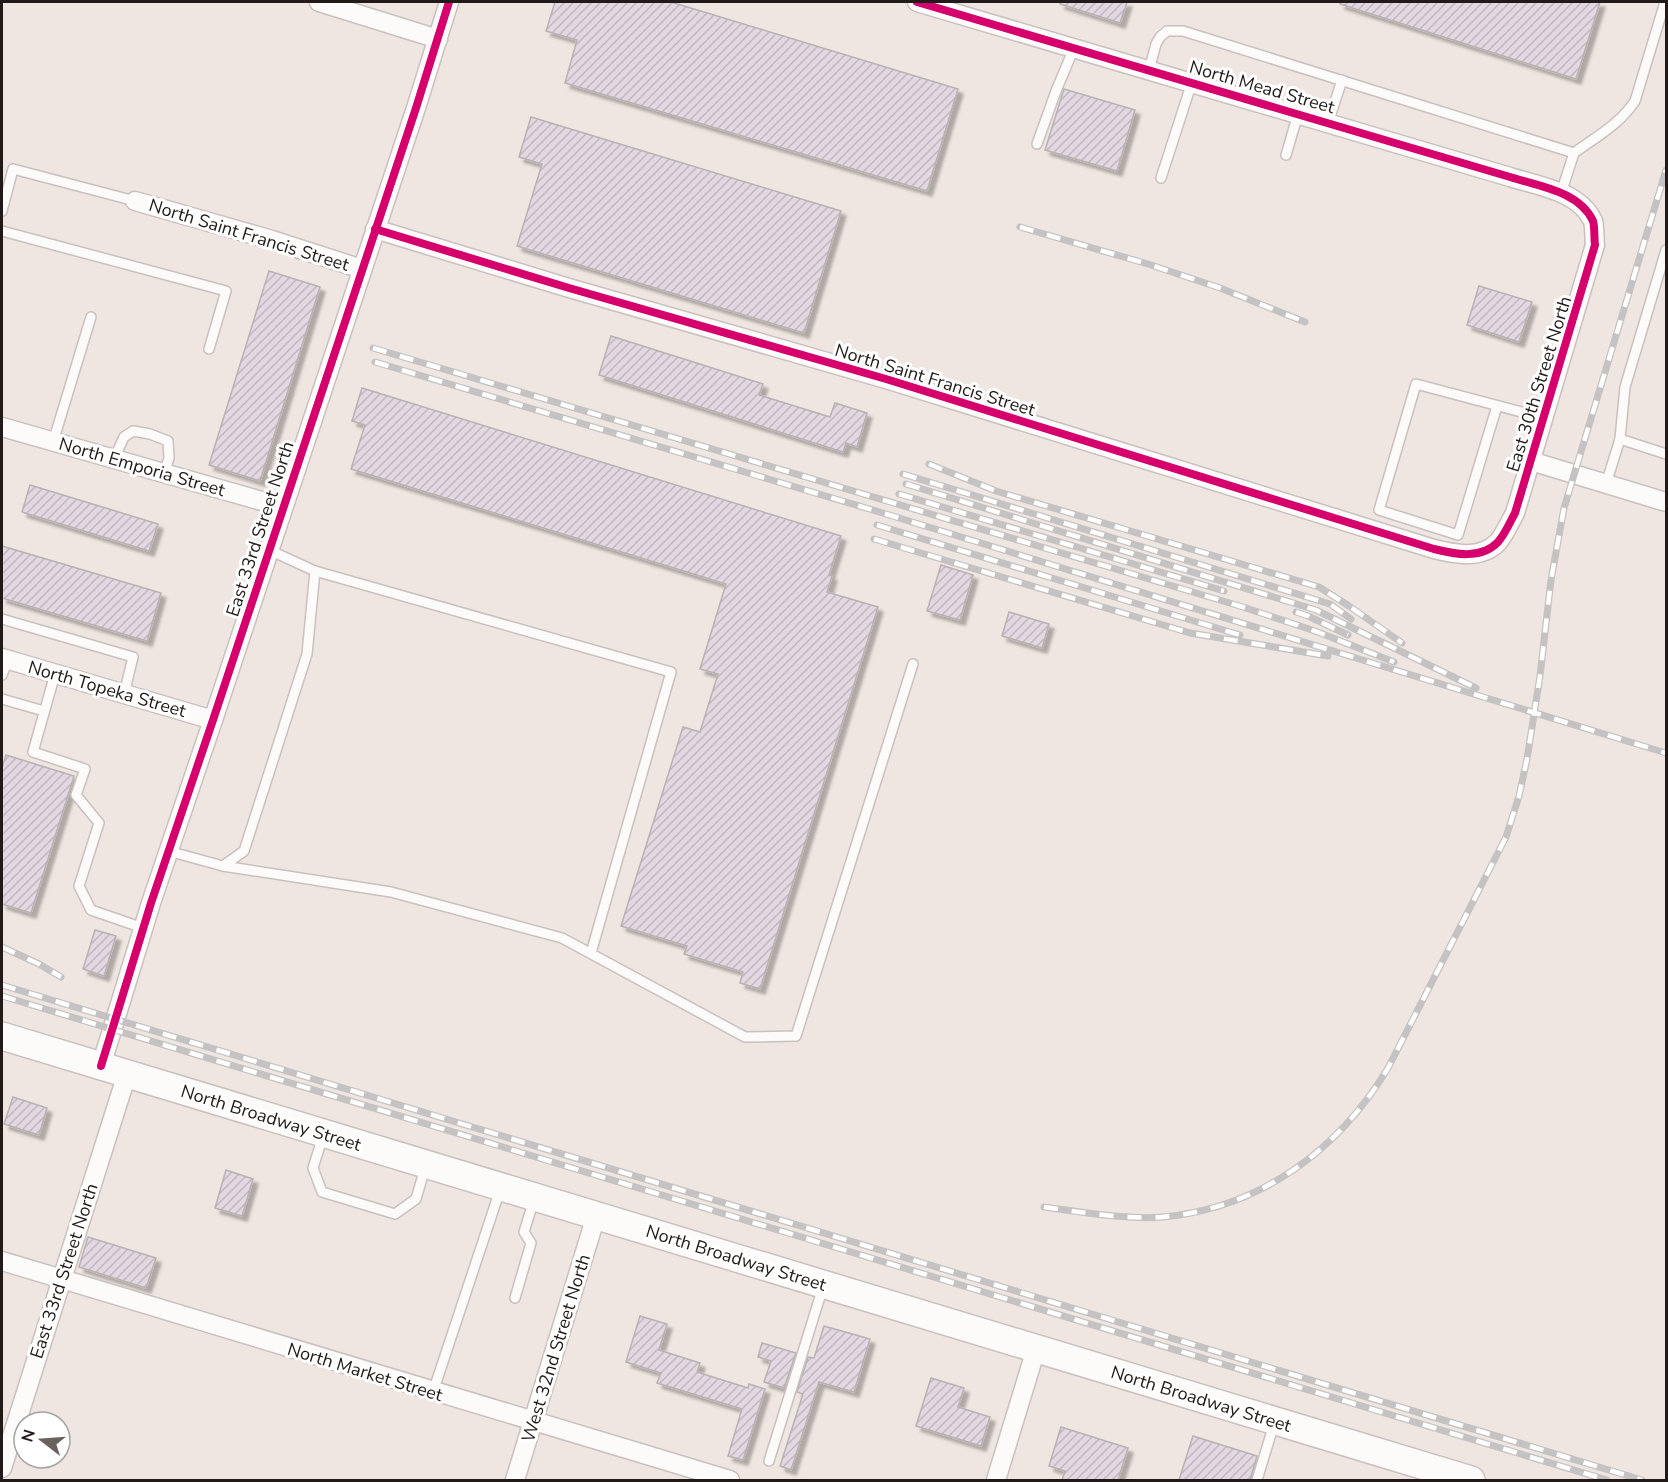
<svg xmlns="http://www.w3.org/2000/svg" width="1668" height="1482" font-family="'Nunito Sans',sans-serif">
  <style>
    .building { fill: url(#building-hatch); stroke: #b8b2b2; stroke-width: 1.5; filter: url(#shadow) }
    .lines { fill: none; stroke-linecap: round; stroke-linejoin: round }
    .service-casing { stroke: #c9c1bf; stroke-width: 12 }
    .minor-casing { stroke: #c9c1bf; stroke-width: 21 }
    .primary-casing { stroke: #c9c1bf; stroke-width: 30 }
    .service { stroke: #fdfbfa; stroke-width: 9 }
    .minor { stroke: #fdfbfa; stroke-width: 18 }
    .primary { stroke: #fdfbfa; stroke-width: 27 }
    .rail-casing { stroke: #c4c2c2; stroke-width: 7 }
    .rail { stroke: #fff; stroke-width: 4.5; stroke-dasharray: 14; stroke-linecap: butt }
    .cycleway-casing { stroke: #fff; stroke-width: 11 }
    .cycleway { stroke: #d6006c; stroke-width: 8 }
    .labels { text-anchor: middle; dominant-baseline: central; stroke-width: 6; stroke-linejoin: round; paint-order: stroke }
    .street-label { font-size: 18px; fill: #211a18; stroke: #fff }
  </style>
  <defs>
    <pattern id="building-hatch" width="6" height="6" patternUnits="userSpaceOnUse" patternTransform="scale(1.5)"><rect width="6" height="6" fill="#e3d7e2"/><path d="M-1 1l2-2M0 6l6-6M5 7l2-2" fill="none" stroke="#c2b8c1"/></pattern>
    <filter id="shadow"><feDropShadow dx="5" dy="5" stdDeviation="1.5" flood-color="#0004"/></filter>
  </defs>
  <rect width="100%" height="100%" fill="#efe5e1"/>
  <g class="building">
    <path d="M555,2H671L958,89L927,191L565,83L577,40L546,31Z"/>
    <path d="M1060,2H1127L1120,23L1060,4Z"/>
    <path d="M1340,2H1600L1576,79L1340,4Z"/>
    <path d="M1064,89L1135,110L1117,171L1045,150Z"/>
    <path d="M531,117L841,211L804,333L517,246L542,164L519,157Z"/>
    <path d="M269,271L320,287L260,481L209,465Z"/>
    <path d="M1479,286L1532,302L1519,342L1467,325Z"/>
    <path d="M611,336L763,384L759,395L830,417L835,403L867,413L857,447L846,443L843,452L599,375Z"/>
    <path d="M362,388L841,536L829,575L832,576L827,592L878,607L760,989L740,983L743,972L684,954L687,946L621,926L683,727L700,732L718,674L700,669L726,584L351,469L365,425L352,421Z"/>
    <path d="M30,485L158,524L149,551L22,512Z"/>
    <path d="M2,546L161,593L147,641L2,598Z"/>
    <path d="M941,565L973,575L960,620L927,611Z"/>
    <path d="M1009,612L1049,624L1042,648L1002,636Z"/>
    <path d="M6,755L74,776L31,913L2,904V768Z"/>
    <path d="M95,930L116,936L104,976L83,969Z"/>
    <path d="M13,1097L47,1108L39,1135L4,1124Z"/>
    <path d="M226,1170L253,1179L242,1216L215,1208Z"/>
    <path d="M88,1237L156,1258L146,1288L79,1267Z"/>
    <path d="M640,1316L667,1324L659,1350L700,1363L697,1372L748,1388L749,1384L765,1389L743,1460L728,1456L742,1409L657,1383L661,1373L626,1362Z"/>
    <path d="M824,1326L870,1339L854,1392L819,1382L791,1470L780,1466L803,1394L797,1392L808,1357L814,1358Z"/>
    <path d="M762,1343L796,1353L784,1388L764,1382L771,1361L758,1357Z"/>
    <path d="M931,1378L964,1388L958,1407L990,1417L981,1446L916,1426Z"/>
    <path d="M1061,1427L1128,1448L1118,1480H1062L1065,1471L1049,1466Z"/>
    <path d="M1193,1436L1257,1456L1250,1480H1179Z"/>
  </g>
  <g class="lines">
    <defs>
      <g id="service">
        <path d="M1149,70L1156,44L1160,37L1167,31H1183L1574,153L1561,193"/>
        <path d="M1328,123L1342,80"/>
        <path d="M1037,144L1056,91L1074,48"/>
        <path d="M1574,153C1596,137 1620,124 1635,101L1665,2"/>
        <path d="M1286,155L1298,114"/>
        <path d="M1161,178L1192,82"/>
        <path d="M2,211L13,169L135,201"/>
        <path d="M2,231L226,291L209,349"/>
        <path d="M1497,406L1458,535L1379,510L1416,384L1544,418"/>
        <path d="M1620,439L1625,387L1666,250"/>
        <path d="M53,442L91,317"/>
        <path d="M114,459L124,437L133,431L150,434L168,441L169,458L164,474"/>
        <path d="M1606,484L1620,439L1666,454"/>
        <path d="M315,571L671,672L591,953"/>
        <path d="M2,619L133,657L124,694"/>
        <path d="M55,674L33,752L85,769L76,795L99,823L79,886L91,910L143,928"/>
        <path d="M2,675L8,660"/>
        <path d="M2,699L44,711"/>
        <path d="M168,851L223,866L244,851L307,654L315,571L269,550"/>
        <path d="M223,866L391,892L562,938L745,1037L796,1036L913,664"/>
        <path d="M323,1136L313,1168L322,1192L395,1214L416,1199L425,1168"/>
        <path d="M515,1298L531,1243L524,1232L534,1200"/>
        <path d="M433,1392L500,1190"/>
        <path d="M769,1461L823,1287"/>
        <path d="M1257,1480L1274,1424"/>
      </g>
      <g id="minor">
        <path d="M319,2L438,39"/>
        <path d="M135,201L272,240L362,269"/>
        <path d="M375,229L569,288L886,379L1434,549C1454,554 1481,560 1498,542C1505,534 1510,522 1515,513L1595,245C1594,238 1595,228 1593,221C1579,191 1538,186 1510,177L917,2"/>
        <path d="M2,427L283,507"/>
        <path d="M1531,461L1666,502"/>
        <path d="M2,658L213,720"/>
        <path d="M101,1066L151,903L213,720L416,108L449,2"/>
        <path d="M2,1261L730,1480"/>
        <path d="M2,1468L127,1074"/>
        <path d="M515,1480L596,1216"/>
        <path d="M996,1480L1036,1349"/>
      </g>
      <path id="primary" d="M2,1036L1471,1480"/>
    </defs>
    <use href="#service" class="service-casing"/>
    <use href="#minor" class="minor-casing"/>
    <use href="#primary" class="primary-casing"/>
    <use href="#service" class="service"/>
    <use href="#minor" class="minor"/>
    <use href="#primary" class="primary"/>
    <defs>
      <g id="rail">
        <path d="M1020,227L1148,264L1220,288L1305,322"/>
        <path d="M373,348L1243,607L1315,631L1394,662"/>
        <path d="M375,362L886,514L1666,753"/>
        <path d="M929,464L996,491L1319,587L1349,606L1402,643"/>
        <path d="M903,474L1330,604L1351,619"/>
        <path d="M906,484L1316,610L1476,688"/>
        <path d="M899,494L1224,591"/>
        <path d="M877,525L1240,635"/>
        <path d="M874,539L1190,633L1328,656"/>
        <path d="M1296,612L1308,616L1348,635"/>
        <path d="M2,947L39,964L61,977"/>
        <path d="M2,985L1642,1480"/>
        <path d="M2,996L1607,1480"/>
        <path d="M1044,1207C1080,1212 1127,1220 1163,1217C1260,1208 1339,1150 1388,1068L1506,837L1519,796L1527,759L1540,676L1551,580L1564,508L1666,170"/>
      </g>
    </defs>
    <use href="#rail" class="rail-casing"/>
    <use href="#rail" class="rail"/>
    <defs>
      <g id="cycleway">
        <path d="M375,229L569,288L886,379L1434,549C1454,554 1481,560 1498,542C1505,534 1510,522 1515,513L1595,245C1594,238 1595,228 1593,221C1579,191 1538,186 1510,177L917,2"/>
        <path d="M101,1066L151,903L213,720L416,108L449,2"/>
      </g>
    </defs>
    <use href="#cycleway" class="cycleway-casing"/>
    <use href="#cycleway" class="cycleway"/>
  </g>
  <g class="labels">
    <g class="street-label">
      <text transform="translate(1262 87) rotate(16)">North Mead Street</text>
      <text transform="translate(249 235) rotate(17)">North Saint Francis Street</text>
      <text transform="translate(935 380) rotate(17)">North Saint Francis Street</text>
      <text transform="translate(1539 384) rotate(-73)">East 30th Street North</text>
      <text transform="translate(142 467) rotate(16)">North Emporia Street</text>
      <text transform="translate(260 529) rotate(-72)">East 33rd Street North</text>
      <text transform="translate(107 689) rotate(16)">North Topeka Street</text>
      <text transform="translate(271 1118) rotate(17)">North Broadway Street</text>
      <text transform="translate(736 1258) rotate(17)">North Broadway Street</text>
      <text transform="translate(64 1271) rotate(-72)">East 33rd Street North</text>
      <text transform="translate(556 1348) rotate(-73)">West 32nd Street North</text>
      <text transform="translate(365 1372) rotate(17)">North Market Street</text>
      <text transform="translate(1201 1399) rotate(17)">North Broadway Street</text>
    </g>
  </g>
  <rect width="1668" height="1482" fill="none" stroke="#211a18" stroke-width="6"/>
  <g transform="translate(42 1440) rotate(287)"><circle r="28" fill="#ffffff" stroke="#a6a3a3" stroke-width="1.5"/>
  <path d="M0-4.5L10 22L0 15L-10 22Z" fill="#69615e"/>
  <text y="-9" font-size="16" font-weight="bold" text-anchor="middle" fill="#211a18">N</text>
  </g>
</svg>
